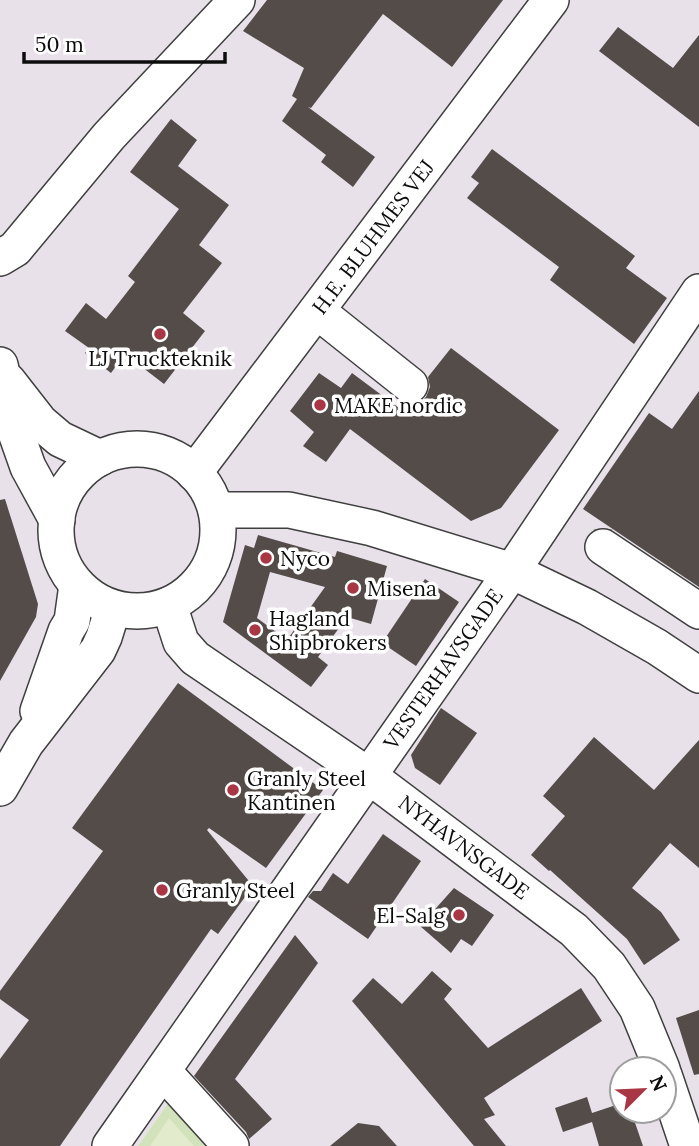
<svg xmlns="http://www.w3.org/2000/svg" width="699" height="1146" font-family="Lora,serif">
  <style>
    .industrial { fill: #e8e1e9; fill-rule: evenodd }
    .green { fill: #d2e2bb }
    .pitch { fill: #e2ebcb }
    .building { fill: #534c49; fill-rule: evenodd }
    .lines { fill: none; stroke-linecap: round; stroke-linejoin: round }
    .minor-casing { stroke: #3f3f3f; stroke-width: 38 }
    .minor { stroke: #fff; stroke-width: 35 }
    .poi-dot { fill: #a93644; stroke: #fff; stroke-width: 2.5 }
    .labels { text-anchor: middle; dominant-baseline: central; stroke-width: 7; stroke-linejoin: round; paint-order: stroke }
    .street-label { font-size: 21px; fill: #0c0c0c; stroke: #fff }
    .poi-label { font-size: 21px; fill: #0c0c0c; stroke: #fff; text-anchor: start }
  </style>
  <rect width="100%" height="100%" fill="#fdf8ed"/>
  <path class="industrial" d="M0,0H699V1146H213L171,1099L138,1146H0ZM622,1069H664V1111H622Z"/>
  <path class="green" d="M171,1099L213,1146H138Z"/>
  <path class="pitch" d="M169,1118L194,1146H150Z"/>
  <g class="building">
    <path d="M267,0H503L452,67L383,14L311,108L308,107L375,157L353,187L321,162L326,155L282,121L297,99L292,96L304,68L243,31Z"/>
    <path d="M618,27L673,68L699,35V127L599,51Z"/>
    <path d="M171,119L197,140L178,166L229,205L199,245L222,263L183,313L205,331L164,384L125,354L111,373L85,353L89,348L65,331L86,303L106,319L135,282L128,276L179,209L130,172Z"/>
    <path d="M492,149L635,256L626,268L667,298L634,344L550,280L559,267L467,198L479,183L471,177Z"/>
    <path d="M451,348L559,430L501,508L471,521L350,429L326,462L303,446L314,432L290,411L319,373L341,388L352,373L403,411L407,405L418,403L426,397L430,387L428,377Z"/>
    <path d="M699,391V587L583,509L649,413L672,429Z"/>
    <path d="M5,499L38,604L36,617L0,681V500Z"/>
    <path d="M258,535L335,557L337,551L387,566L371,624L347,617L318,657L328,665L311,687L223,622L245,545L254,548ZM270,572L325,587L287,640L257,618Z"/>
    <path d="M425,579L459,602L416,666L382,643Z"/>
    <path d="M178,683L323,790L266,868L209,828L207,830L253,886L218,934L211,929L60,1146H0V1059L29,1020L0,999V991L103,851L72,828Z"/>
    <path d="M441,708L477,733L440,785L415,768L411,755Z"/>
    <path d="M594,737L654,790L699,740V868L670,843L632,888L661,912L680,940L644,965L627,939L550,870L549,871L531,855L565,816L543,796Z"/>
    <path d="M383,834L421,861L368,939L308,897L313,891H321L333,873L348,884Z"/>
    <path d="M454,888L494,915L472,946L461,939L451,953L420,926Z"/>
    <path d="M295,935L318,963L235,1079L272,1119L249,1139L246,1132L194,1076Z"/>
    <path d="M432,971L452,989L444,999L488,1048L581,988L602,1021L484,1098L495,1115L484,1119L506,1146H474L352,1001L373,978L402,1004Z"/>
    <path d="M699,1010V1074L694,1075L676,1018Z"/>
    <path d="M587,1097L592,1113L622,1103V1111H631L643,1146H599L592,1122L563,1132L555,1108Z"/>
    <path d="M358,1123L379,1126L397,1146H330Z"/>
  </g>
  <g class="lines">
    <defs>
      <g id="minor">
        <path d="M0,258L15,249L109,136L237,0"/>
        <path d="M317,311L410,385"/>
        <path d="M0,365L16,433L28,467L57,520"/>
        <path d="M8,381L40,422L60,439L100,458"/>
        <circle cx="137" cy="530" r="81"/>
        <path d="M194,473L551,0"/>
        <path d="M216,510H289L372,528L512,571L587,607L657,647L699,675"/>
        <path d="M603,547L699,611"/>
        <path d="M169,605L181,642L195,658L369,776L574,930L609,966L637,1008L662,1069"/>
        <path d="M38,711L66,631L72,621L77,585"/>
        <path d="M0,788L26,743L98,650L104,637L113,608"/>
        <path d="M163,1071L231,1146"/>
        <path d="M664,1075L688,1146"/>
        <path d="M110,1146L512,571L699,292"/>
      </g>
    </defs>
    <use href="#minor" class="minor-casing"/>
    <use href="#minor" class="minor"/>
  </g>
  <g class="poi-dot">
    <circle cx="160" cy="334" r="7"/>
    <circle cx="320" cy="405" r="7"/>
    <circle cx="266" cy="558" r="7"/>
    <circle cx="353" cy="588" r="7"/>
    <circle cx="255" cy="630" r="7"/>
    <circle cx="233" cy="790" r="7"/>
    <circle cx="162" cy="890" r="7"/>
    <circle cx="459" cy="915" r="7"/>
  </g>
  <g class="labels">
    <g class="street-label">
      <text transform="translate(373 237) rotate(-53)">H.E. BLUHMES VEJ</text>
      <text transform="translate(443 669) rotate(-55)">VESTERHAVSGADE</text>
      <text transform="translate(464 847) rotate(37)">NYHAVNSGADE</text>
    </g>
    <g class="poi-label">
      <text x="160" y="358" text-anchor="middle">LJ Truckteknik</text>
      <text x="334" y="405">MAKE nordic</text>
      <text x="280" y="558">Nyco</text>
      <text x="367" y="588">Misena</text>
      <text x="269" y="618">Hagland<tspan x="269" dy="24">Shipbrokers</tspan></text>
      <text x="247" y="778">Granly Steel<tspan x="247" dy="24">Kantinen</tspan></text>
      <text x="176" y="890">Granly Steel</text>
      <text x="445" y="915" text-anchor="end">El-Salg</text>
    </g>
  </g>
  <g transform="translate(643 1090) rotate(66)"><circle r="33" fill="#ffffff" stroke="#9e9e9e" stroke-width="2"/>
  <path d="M0-5L12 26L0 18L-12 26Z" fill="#a93644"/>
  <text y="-10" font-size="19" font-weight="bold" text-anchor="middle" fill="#0c0c0c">N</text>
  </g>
  <path d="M24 52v10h201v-10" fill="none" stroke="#0c0c0c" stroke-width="3.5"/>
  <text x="35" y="52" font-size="21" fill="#0c0c0c" stroke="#ffffff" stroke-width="5" paint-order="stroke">50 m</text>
</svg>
